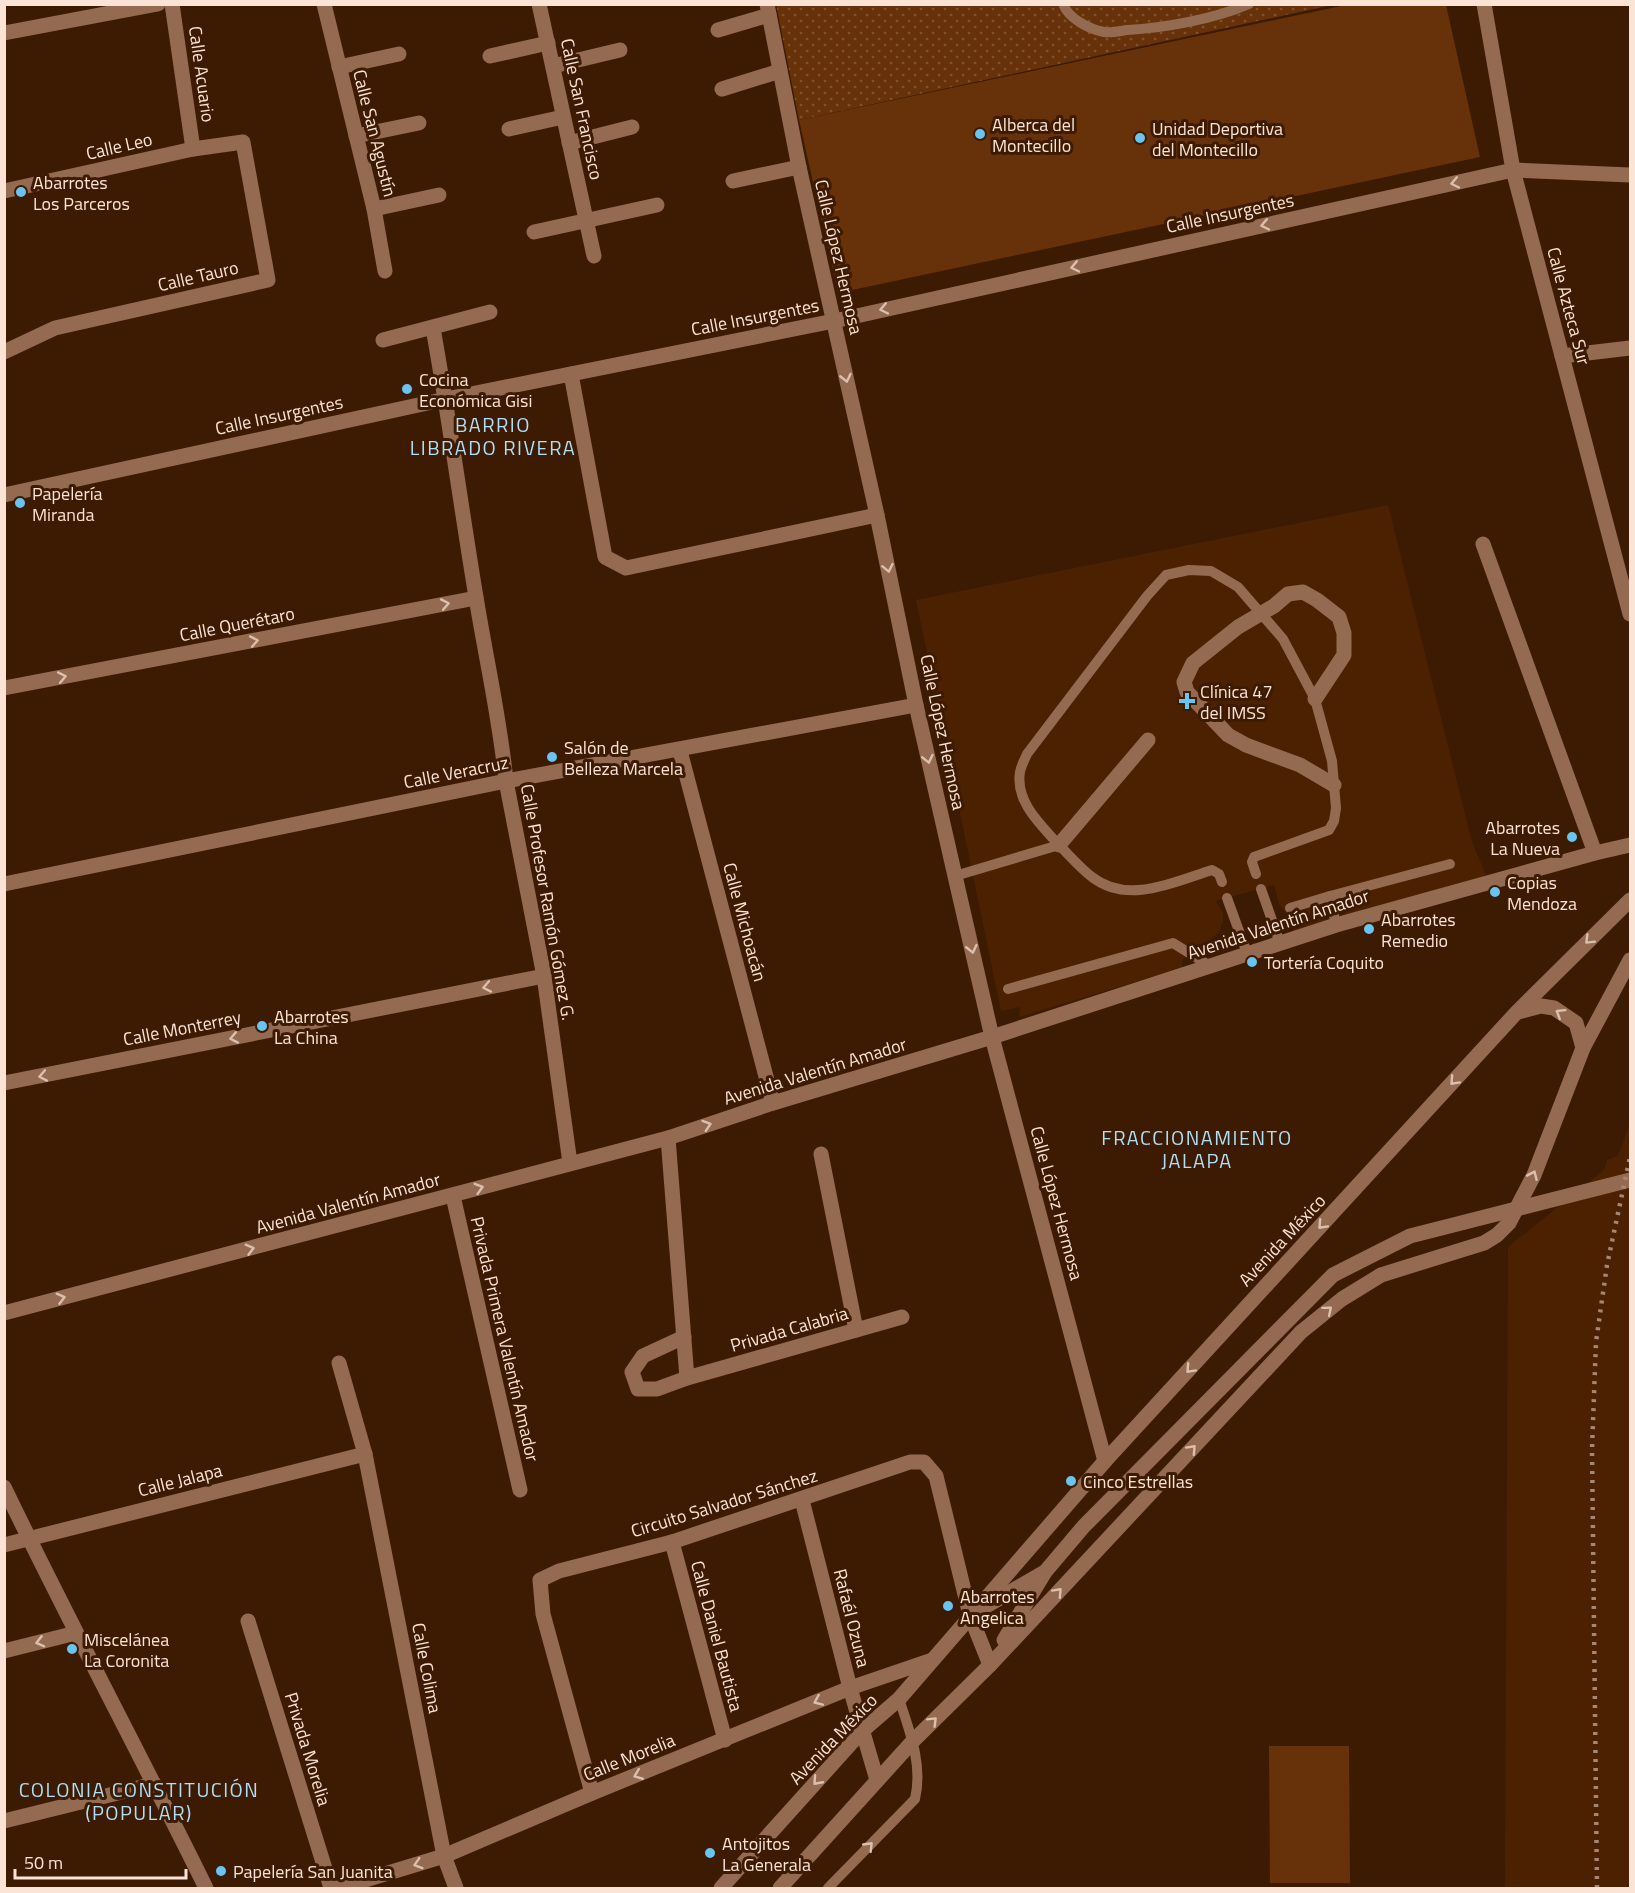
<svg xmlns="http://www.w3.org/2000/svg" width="1635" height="1893" font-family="'Titillium Web',sans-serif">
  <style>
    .built { fill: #4b2102 }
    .grass { fill: url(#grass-dots) }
    .pitch { fill: #673209 }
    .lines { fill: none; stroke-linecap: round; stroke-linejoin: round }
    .service { stroke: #946a51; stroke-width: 10 }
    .pedestrian { stroke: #946a51; stroke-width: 15 }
    .minor { stroke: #946a51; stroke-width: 15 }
    .tertiary { stroke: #946a51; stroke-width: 15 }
    .rail { stroke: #a48875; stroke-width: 4.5; stroke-dasharray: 3 6; stroke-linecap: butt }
    .oneway { stroke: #dcbfad }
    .poi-dot { fill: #69c4f1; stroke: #3d1b02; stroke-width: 2 }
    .labels { text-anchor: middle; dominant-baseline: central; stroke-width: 6; stroke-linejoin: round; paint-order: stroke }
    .street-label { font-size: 18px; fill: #fbe3d5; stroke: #3d1b02 }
    .poi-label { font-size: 18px; fill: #fbe3d5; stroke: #3d1b02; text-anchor: start }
    .neighbourhood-label { font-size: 20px; letter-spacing: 1.5px; fill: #b0dff8; stroke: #3d1b02 }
  </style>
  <defs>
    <pattern id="grass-dots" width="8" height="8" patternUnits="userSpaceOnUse" patternTransform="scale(1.5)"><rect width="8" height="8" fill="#673209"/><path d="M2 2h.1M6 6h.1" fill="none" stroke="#7e502c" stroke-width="1.8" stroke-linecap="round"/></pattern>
  </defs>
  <rect width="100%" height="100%" fill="#3d1b02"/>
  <g class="built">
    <path d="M1388,505L1472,842L1486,875L1345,921V912L1326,915L1325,927L1295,937L1290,919L1279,904L1274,885L1215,901L1223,912V921L1219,932L1204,945L1196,946L1182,960V968L1019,1017L1020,1007L1001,1011L916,600Z"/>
    <path d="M1630,1123V1888H1505L1508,1247L1604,1170L1607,1160L1618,1156Z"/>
  </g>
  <path class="grass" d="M776,4L1332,5L799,120Z"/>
  <g class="pitch">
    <path d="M1346,5H1446L1480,157L838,293L799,120Z"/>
    <path d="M1269,1746H1349L1350,1883H1270Z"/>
  </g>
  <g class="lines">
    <g class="service">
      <path d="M1063,4C1069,19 1089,29 1104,32C1111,33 1120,31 1127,30C1164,28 1215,19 1249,4"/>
      <path d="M1059,845C1070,856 1080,868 1092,877C1128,905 1174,882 1212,870L1219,874L1222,882"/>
      <path d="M955,876L1059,845C1041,825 1015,802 1020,772C1021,766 1025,759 1027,754L1147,596L1166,575L1189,570L1211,571L1238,587L1283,639L1315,699L1332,761L1336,808L1334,821L1329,830L1254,857L1252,862L1256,874"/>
      <path d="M1261,889L1280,943"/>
      <path d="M1227,898L1247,953"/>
      <path d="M1290,908L1330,896"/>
      <path d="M1336,925L1330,896L1450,864"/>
      <path d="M1008,989L1173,943L1210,966"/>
      <path d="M828,1888L915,1799C923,1765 910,1732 899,1699"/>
    </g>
    <g class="pedestrian">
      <path d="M718,30L769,15"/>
      <path d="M490,56L548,43"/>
      <path d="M553,66L620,50"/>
      <path d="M339,67L399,54"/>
      <path d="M722,89L780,71"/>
      <path d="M509,129L563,117"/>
      <path d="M356,136L419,123"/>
      <path d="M569,143L632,127"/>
      <path d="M733,181L799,167"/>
      <path d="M374,209L439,195"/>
      <path d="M534,232L657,205"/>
      <path d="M1315,699L1344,655V633L1339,617L1317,600L1303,592L1288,594L1274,606L1238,627L1193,663L1184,682L1187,692L1228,735L1246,745L1300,765L1334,785"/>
      <path d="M1059,845L1148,740"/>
    </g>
    <g class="minor">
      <path d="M172,4L193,149"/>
      <path d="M324,4L374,209L385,271"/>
      <path d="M539,4L594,256"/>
      <path d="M767,4L799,167L877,515L916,705L955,876L992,1037L1105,1461"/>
      <path d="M4,33L158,4"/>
      <path d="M4,191L193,149L243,142L268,280L55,328L4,352"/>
      <path d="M433,328C449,417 461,507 476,597C486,659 500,719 506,781L544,976L570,1163"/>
      <path d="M383,340L490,312"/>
      <path d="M1562,356L1630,348"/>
      <path d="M571,374L605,557L626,568L877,515"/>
      <path d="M4,495L446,399L834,321L1513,170L1630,175"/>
      <path d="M1483,544L1595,853"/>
      <path d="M4,688L476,598"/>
      <path d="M680,751L773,1103"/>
      <path d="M4,884L506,781L916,705"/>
      <path d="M4,1083L544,976"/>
      <path d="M668,1138L687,1378"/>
      <path d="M821,1154L856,1330"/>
      <path d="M453,1196L520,1490"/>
      <path d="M684,1337L643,1356L632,1372L638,1389H657L687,1378L902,1317"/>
      <path d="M339,1363L365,1454L444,1856L456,1888"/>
      <path d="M4,1487C69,1622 140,1754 206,1888"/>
      <path d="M802,1500L850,1688L877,1780"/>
      <path d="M672,1542L725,1740"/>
      <path d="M4,1545L365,1454"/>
      <path d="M248,1621L331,1888"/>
      <path d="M4,1651L76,1633"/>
      <path d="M592,1793L543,1614L540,1580L559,1571L672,1542L910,1462H924L936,1476L970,1615L990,1665"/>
      <path d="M4,1821L154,1784"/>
      <path d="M339,1888L444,1856L592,1793L850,1688L932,1660"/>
    </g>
    <g class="tertiary">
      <path d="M1484,4L1513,170L1630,614"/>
      <path d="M1518,1012L1541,1006L1554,1008L1576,1023L1583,1048"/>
      <path d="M4,1313L668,1138L773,1103L992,1037L1336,925L1595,853L1630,845"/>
      <path d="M981,1609L1043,1573"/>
      <path d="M1004,1640L1045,1572L1084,1526L1333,1275L1410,1236L1630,1180"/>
      <path d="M721,1888L862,1731L899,1699L1105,1461L1517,1012L1630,900"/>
      <path d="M780,1888L913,1741L990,1665L1301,1332L1342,1299L1381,1275L1484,1243L1497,1235L1509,1223L1534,1175L1583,1048L1630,960"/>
    </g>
    <path class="rail" d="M1597,1888L1592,1449L1596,1342L1607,1265L1630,1157"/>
  </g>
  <defs><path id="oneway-chevron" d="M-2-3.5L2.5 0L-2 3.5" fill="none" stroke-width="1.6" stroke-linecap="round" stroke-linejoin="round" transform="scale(1.5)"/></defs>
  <g class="oneway">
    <use href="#oneway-chevron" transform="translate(1455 183) rotate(168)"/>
    <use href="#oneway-chevron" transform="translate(1265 225) rotate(168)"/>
    <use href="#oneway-chevron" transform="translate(1075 267) rotate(168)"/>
    <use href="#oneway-chevron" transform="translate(884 309) rotate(168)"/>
    <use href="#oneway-chevron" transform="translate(846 378) rotate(77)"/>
    <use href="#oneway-chevron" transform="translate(888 568) rotate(78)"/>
    <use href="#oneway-chevron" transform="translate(445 604) rotate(-11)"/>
    <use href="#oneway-chevron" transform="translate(254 641) rotate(-11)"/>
    <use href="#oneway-chevron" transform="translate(62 677) rotate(-11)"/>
    <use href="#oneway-chevron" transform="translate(928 759) rotate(77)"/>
    <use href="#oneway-chevron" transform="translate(1589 940) rotate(135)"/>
    <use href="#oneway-chevron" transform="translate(972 949) rotate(77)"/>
    <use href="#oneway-chevron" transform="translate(487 987) rotate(169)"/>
    <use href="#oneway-chevron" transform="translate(1560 1013) rotate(-148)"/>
    <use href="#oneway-chevron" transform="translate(234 1038) rotate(169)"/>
    <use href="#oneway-chevron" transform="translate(43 1076) rotate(169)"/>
    <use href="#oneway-chevron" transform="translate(1454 1081) rotate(133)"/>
    <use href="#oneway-chevron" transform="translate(707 1125) rotate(-18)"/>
    <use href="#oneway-chevron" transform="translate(1533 1175) rotate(-66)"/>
    <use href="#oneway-chevron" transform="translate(479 1188) rotate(-16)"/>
    <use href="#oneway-chevron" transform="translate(1322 1225) rotate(133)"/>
    <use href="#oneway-chevron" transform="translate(250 1249) rotate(-15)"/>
    <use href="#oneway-chevron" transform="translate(61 1298) rotate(-15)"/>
    <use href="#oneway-chevron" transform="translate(1328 1310) rotate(-40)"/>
    <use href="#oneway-chevron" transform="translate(1190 1369) rotate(133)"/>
    <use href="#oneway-chevron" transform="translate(1192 1449) rotate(-47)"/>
    <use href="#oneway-chevron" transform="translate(1058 1592) rotate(-47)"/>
    <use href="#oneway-chevron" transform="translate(40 1642) rotate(166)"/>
    <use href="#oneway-chevron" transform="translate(818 1701) rotate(157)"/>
    <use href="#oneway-chevron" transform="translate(933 1721) rotate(-45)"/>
    <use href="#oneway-chevron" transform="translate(638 1775) rotate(158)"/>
    <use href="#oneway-chevron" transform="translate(817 1781) rotate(132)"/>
    <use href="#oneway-chevron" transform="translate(869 1846) rotate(-46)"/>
    <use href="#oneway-chevron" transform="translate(418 1864) rotate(163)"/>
  </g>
  <g class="poi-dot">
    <circle cx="980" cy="134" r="6"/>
    <circle cx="1140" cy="138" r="6"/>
    <circle cx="21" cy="192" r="6"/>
    <circle cx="407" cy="389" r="6"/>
    <circle cx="20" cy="503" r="6"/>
    <path d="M1184 692h6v6h6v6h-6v6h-6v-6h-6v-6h6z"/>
    <circle cx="552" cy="757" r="6"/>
    <circle cx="1572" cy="837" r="6"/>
    <circle cx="1495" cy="892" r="6"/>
    <circle cx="1369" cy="929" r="6"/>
    <circle cx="1252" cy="962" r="6"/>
    <circle cx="262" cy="1026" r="6"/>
    <circle cx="1071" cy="1481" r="6"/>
    <circle cx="948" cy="1606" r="6"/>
    <circle cx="72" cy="1649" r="6"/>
    <circle cx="710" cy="1853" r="6"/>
    <circle cx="221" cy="1871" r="6"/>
  </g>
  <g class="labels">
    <g class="street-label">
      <text transform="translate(202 74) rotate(82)">Calle Acuario</text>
      <text transform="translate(582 109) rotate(78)">Calle San Francisco</text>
      <text transform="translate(375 133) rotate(76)">Calle San Agustín</text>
      <text transform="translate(119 146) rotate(-13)">Calle Leo</text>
      <text transform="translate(1230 213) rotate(-12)">Calle Insurgentes</text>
      <text transform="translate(839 257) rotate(77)">Calle López Hermosa</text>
      <text transform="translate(198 276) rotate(-13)">Calle Tauro</text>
      <text transform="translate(1569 306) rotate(75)">Calle Azteca Sur</text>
      <text transform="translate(755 317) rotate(-11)">Calle Insurgentes</text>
      <text transform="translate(279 415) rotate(-12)">Calle Insurgentes</text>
      <text transform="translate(237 624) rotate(-11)">Calle Querétaro</text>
      <text transform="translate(943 732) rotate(78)">Calle López Hermosa</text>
      <text transform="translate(456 772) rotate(-11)">Calle Veracruz</text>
      <text transform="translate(548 902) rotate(80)">Calle Profesor Ramón Gómez G.</text>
      <text transform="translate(745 922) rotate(75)">Calle Michoacán</text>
      <text transform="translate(1278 924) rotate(-18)">Avenida Valentín Amador</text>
      <text transform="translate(182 1028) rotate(-11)">Calle Monterrey</text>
      <text transform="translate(815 1071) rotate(-17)">Avenida Valentín Amador</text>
      <text transform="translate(348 1203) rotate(-15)">Avenida Valentín Amador</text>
      <text transform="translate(1057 1203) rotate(75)">Calle López Hermosa</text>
      <text transform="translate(1282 1240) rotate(-47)">Avenida México</text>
      <text transform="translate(789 1329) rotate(-16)">Privada Calabria</text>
      <text transform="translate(505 1339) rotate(77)">Privada Primera Valentín Amador</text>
      <text transform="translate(180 1480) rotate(-14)">Calle Jalapa</text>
      <text transform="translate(724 1503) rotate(-17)">Circuito Salvador Sánchez</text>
      <text transform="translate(852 1618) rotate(76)">Rafaél Ozuna</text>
      <text transform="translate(717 1636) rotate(75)">Calle Daniel Bautista</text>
      <text transform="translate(427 1668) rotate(79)">Calle Colima</text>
      <text transform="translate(833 1739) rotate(-46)">Avenida México</text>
      <text transform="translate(308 1749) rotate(73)">Privada Morelia</text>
      <text transform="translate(629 1757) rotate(-22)">Calle Morelia</text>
    </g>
    <g class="poi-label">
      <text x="992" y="124">Alberca del<tspan x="992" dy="21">Montecillo</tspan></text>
      <text x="1152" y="128">Unidad Deportiva<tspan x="1152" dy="21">del Montecillo</tspan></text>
      <text x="33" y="182">Abarrotes<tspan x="33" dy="21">Los Parceros</tspan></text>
      <text x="419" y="379">Cocina<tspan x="419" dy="21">Económica Gisi</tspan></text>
      <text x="32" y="493">Papelería<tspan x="32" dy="21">Miranda</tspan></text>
      <text x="1200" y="691">Clínica 47<tspan x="1200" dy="21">del IMSS</tspan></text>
      <text x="564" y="747">Salón de<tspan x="564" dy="21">Belleza Marcela</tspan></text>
      <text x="1560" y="827" text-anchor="end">Abarrotes<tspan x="1560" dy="21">La Nueva</tspan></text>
      <text x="1507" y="882">Copias<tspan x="1507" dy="21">Mendoza</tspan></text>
      <text x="1381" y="919">Abarrotes<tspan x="1381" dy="21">Remedio</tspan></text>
      <text x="1264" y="962">Tortería Coquito</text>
      <text x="274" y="1016">Abarrotes<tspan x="274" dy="21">La China</tspan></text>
      <text x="1083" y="1481">Cinco Estrellas</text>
      <text x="960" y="1596">Abarrotes<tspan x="960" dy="21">Angelica</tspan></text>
      <text x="84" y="1639">Miscelánea<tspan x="84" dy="21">La Coronita</tspan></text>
      <text x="722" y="1843">Antojitos<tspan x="722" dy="21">La Generala</tspan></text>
      <text x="233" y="1871">Papelería San Juanita</text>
    </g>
    <g class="neighbourhood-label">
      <text x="493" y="424">BARRIO<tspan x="493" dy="23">LIBRADO RIVERA</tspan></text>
      <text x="1197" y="1137">FRACCIONAMIENTO<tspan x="1197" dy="23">JALAPA</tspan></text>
      <text x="139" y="1789">COLONIA CONSTITUCIÓN<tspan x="139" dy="23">(POPULAR)</tspan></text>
    </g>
  </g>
  <rect width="1635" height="1893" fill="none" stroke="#fbe3d5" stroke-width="12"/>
  <path d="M15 1869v9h171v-9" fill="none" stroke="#fbe3d5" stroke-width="3"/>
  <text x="24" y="1869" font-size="18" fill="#fbe3d5" stroke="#3d1b02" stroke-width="4.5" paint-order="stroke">50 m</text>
</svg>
